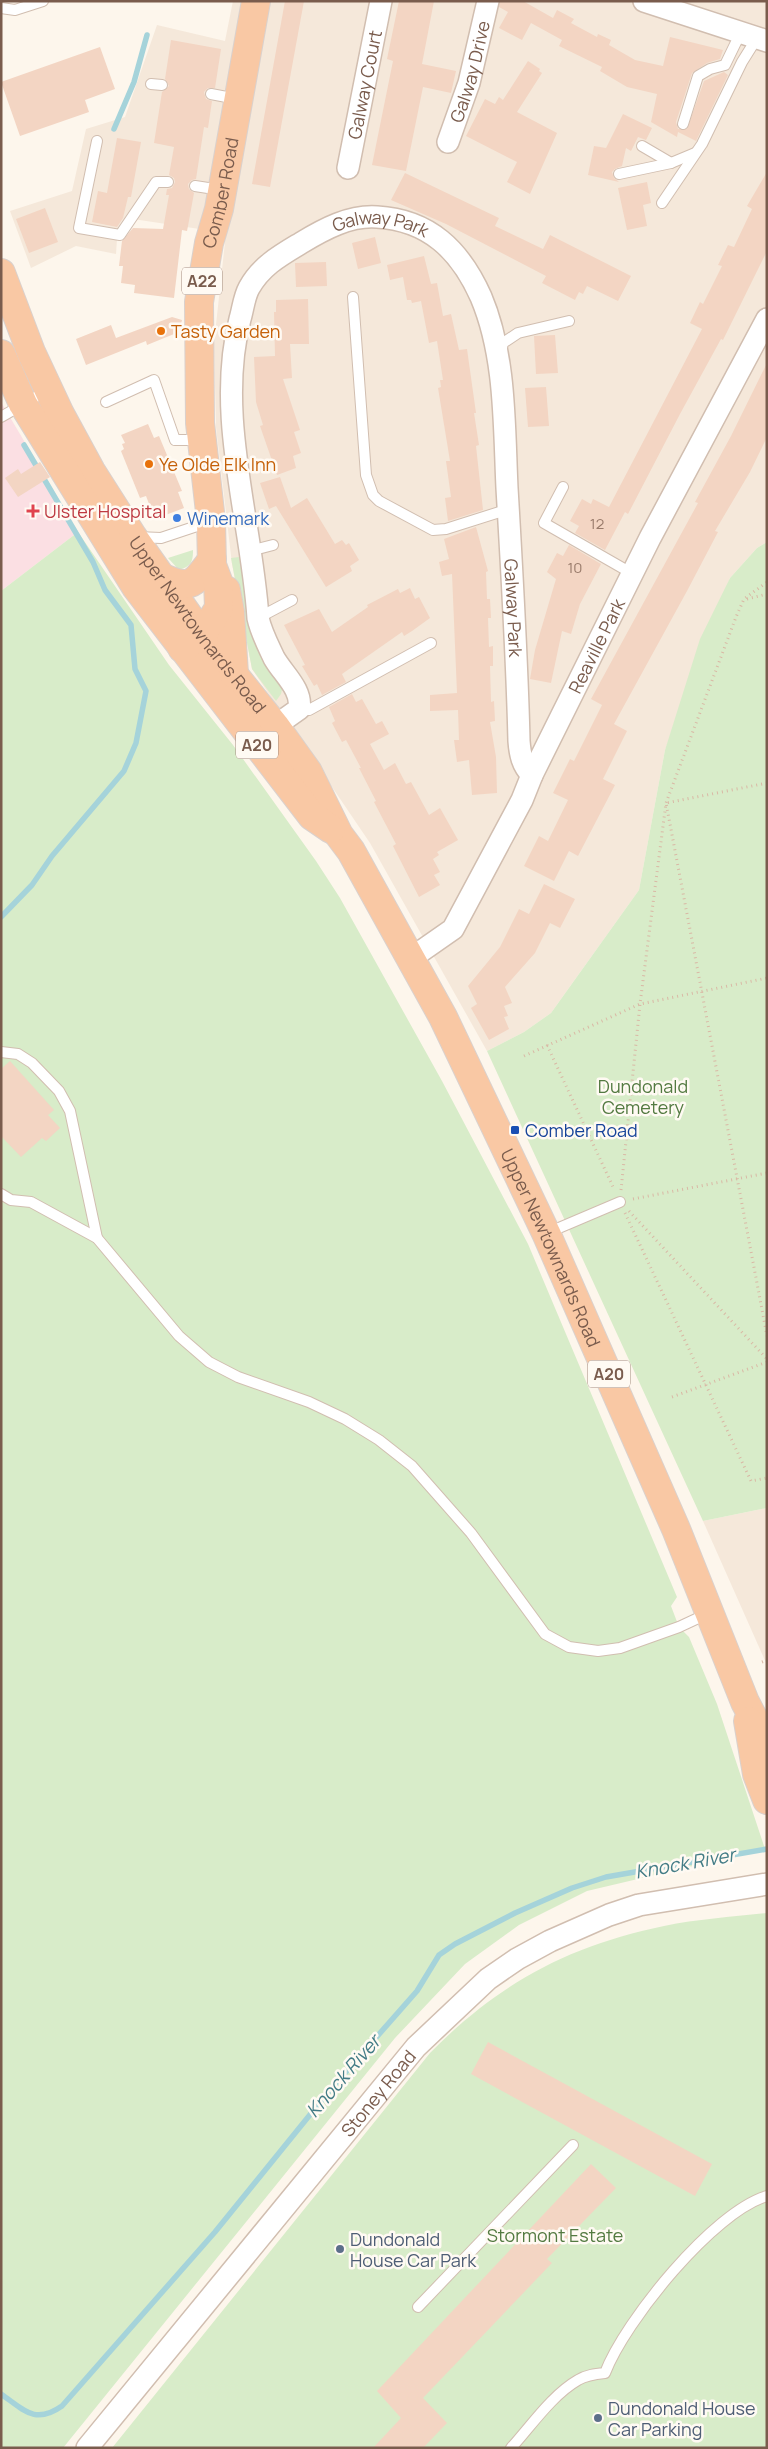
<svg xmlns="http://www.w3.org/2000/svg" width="768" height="2449" font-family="Manrope,sans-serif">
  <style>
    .residential { fill: #f5e8da }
    .medical { fill: #fbdfe3 }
    .green { fill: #d8ecc9 }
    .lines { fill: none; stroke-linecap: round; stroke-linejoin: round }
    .stream { stroke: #a5d3da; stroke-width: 5.5 }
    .building { fill: #f3d5c3 }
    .service-casing { stroke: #d1beb0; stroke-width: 12 }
    .minor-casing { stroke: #d1beb0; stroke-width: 24 }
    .trunk-casing { stroke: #dad1cd; stroke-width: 30 }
    .path { stroke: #d9b8a5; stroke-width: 3; stroke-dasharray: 1 4; stroke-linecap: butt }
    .service { stroke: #fff; stroke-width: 10 }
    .minor { stroke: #fff; stroke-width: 21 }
    .trunk { stroke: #f9c8a4; stroke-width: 28 }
    .food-dot { fill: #e8710a; stroke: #fffaf3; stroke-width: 2 }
    .health-dot { fill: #e0444e; stroke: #fffaf3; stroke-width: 2 }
    .shop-dot { fill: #3f7fe0; stroke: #fffaf3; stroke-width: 2 }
    .transit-dot { fill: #1a4fb4; stroke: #fffaf3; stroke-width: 2 }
    .service-dot { fill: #5c6f8a; stroke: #fffaf3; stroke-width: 2 }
    .labels { text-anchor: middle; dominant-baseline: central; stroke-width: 5; stroke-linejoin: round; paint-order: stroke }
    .number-label { font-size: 15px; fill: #987a6a }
    .shield { fill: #fffaf3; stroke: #a28b7f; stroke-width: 1 }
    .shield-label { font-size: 16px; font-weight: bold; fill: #7a5c4d }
    .street-label { font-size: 18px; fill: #7a5c4d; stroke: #fffaf3 }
    .food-label { font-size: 18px; fill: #c56008; stroke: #fffaf3; text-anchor: start }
    .health-label { font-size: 18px; fill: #be3a42; stroke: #fffaf3; text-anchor: start }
    .shop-label { font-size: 18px; fill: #366cbe; stroke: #fffaf3; text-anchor: start }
    .park-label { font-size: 18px; fill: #537a41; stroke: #fffaf3 }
    .transit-label { font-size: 18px; fill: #164399; stroke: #fffaf3; text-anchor: start }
    .service-label { font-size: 18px; fill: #4e5e75; stroke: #fffaf3; text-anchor: start }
    .water-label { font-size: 19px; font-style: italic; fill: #437c86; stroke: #fffaf3 }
  </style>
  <rect width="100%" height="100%" fill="#fdf6ec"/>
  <g class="residential">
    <path d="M233,1H767V542L757,548L730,578L665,750L639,890L551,1013L524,1032L487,1051L370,843L252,669L232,564L216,427L214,343L226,233L133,219L126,237L117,239L116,254L76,246L31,268L10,211L72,191L86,129L125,117L157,25L225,41Z"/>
    <path d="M767,1508V1665L703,1521Z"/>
  </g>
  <path class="medical" d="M1,402L78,532L1,591Z"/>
  <g class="green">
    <path d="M78,532L169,665L233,745L316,861L340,898L442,1081L528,1244L677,1597L671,1606L679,1627L689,1637L717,1704L765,1849L587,1891L519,1925L465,1964L395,2038L63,2448H1V591Z"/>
    <path d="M767,542V1508L703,1521L487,1051L524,1032L551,1013L639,890L665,750L700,639L730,578L757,548Z"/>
    <path d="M193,550C193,562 191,566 179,570L168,558Z"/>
    <path d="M239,557L251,614L283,685L281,694L276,701L252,669L231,558Z"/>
    <path d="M767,1913V2448H112L430,2053C499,1983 568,1946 664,1926C698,1919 733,1917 767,1913Z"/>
  </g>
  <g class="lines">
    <g class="stream">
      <path d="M114,129L134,82L147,35"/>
      <path d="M1,917L32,885L52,856L124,771L136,743L146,691L135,669L131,625L105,590L93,562L24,445"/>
      <path d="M1,2394C24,2410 35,2425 62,2406L215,2232L330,2090L417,1991L439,1955L455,1944L515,1913L572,1888L606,1877L767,1849"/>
    </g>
  </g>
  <g class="building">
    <path d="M285,1H304L270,187L252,184Z"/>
    <path d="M399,1H434L422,64L456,71L451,93L423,87L406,171L372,165L393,61L387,59Z"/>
    <path d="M500,1H523L553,18L557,10L574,19L571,23L597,37L598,34L611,40L609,45L635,60L663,66L670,37L723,50L720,59L707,63L692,73L676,122L678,129H687L704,81L724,72L728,75L696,141L678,132L677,137L651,122L657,94L627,87L600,71L602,67L559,46L562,40L531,23L522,40L499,28L508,12L499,7Z"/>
    <path d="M171,40L221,49L215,88H208L204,92L206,99L212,101L208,128L204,127L196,179L192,180L188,184L189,189L194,193L188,226L187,231L182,230L174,298L134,293L135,285L121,283L123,266H119L122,241L133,228L163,229L169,195H166L167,189L172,188L175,182L174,178L169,175L174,147L154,143L162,92L169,86L165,79Z"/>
    <path d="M100,47L115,89L85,100L89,112L20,136L1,82Z"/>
    <path d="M528,61L540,69L539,71L542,73L517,112L557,133L530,194L507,182L517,162L466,136L485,99L495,104L499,97L503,100Z"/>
    <path d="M623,114L652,128L646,140L638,137L631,151L626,148L622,166L615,169L612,172L614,178L619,182L588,175L594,146L606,148Z"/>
    <path d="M117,138L141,142L131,197H128L123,218L117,227L92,222L98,191L107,193Z"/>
    <path d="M767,172V251L723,340L721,339L680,414L628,514L625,512L605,550L575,533L579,526L570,521L582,499L591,504L593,499L609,507L702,329L690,323L700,302L703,304L722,266L718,265L728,245L734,247L752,209L747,206Z"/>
    <path d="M405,173L499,218L495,226L543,249L550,235L631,276L618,301L587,286L583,294L579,292L575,300L542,283L546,276L446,224L391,200Z"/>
    <path d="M647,182L651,203L643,205L647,226L627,230L618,188Z"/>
    <path d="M45,208L58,242L29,253L16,219Z"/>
    <path d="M375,237L381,263L358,269L352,243Z"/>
    <path d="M424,256L431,284L437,283L443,316L451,314L459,350L467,349L476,413H474L479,445L476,446L483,510L448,521L445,498L451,497L446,461H450L438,388L441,387L440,380H443L437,341L429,343L421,301L412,303L411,300H407L403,277L390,280L387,265Z"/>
    <path d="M326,262L327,286L296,287L295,263Z"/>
    <path d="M308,299L309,344H290L292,378L283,379L300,430L294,432L301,453L293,456L296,468L277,475L260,426L263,425L256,402L254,357L275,356L274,312H276V300Z"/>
    <path d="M172,317L182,320L179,332L147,345L146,341L86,365L76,339L111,325L116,338Z"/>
    <path d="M555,335L558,373L536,374L534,336Z"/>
    <path d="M767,363V437L750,472L715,531L718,532L687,591L614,724L627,731L603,779L615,785L578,856L569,851L554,881L524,866L539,836L548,841L568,800L553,793L570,759L574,761L602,705L591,699L698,503L695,502L731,436Z"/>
    <path d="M546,387L549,426L528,427L525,388Z"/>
    <path d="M148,424L154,438L159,436L182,491L178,492L184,508L155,519L146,496L140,498L121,451L124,449L122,444L125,443L121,435Z"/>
    <path d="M40,462L50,477L18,497L5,478L18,469L21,474Z"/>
    <path d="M280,477L291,508L307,498L335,544L342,540L346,545L349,543L359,560L350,566L352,571L326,587L276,506L269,509L260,483Z"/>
    <path d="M476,527L488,571L486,572L487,599H490L491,618H488L489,647L493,646V666H490L491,702L494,701L495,721L490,722L496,757L497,793L472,795L469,760L457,762L454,740H459L458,710L430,711V695L457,693L452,574L442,576L439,562L449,559L444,539Z"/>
    <path d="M569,545L601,564L580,604L571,634L562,631L551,683L530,679L535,650L556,579L547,572L557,553L563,556Z"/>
    <path d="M410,588L415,599L419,597L430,618L412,631L404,636L402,632L342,674L346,682L322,695L317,684L314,686L302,666L305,665L284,625L319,609L332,632L368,607L367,605L398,589L400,593Z"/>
    <path d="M352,694L356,702L362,699L376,724L382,721L389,734L370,744L384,770L395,763L406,784L411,782L429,815L440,808L458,840L437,852L439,855L433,859L440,872L434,875L440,885L419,897L393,846L396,844L374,802L376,801L359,768H361L346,740L342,742L332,723L335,721L329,707Z"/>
    <path d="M544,884L575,899L560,928L550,923L535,953L505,987L512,1003L504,1006L508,1016L504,1017L509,1029L489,1040L471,1008L477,1004L468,986L500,947L519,909L529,914Z"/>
    <path d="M10,1061L54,1110L48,1115L60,1128L46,1141L42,1138L21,1157L1,1136V1069Z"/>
    <path d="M488,2042L712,2164L695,2196L471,2074Z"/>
    <path d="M591,2164L616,2188L547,2259L552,2263L423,2398L447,2423L423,2448H373L401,2418L377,2391Z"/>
  </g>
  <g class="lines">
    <defs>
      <g id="service">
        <path d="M1,8L15,10L43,1"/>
        <path d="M151,84L162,85"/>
        <path d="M211,94L237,99"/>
        <path d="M683,124L698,76L710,69L725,65L741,32"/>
        <path d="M97,141L79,228L120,235L156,182H168"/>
        <path d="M642,146L671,163"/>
        <path d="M619,174L671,163L695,153"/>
        <path d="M195,186L221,190"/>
        <path d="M662,203L702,144L742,62L757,38"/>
        <path d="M353,297L366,475L373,495L379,501L433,530L446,529L509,509"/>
        <path d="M501,352L503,343L518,333L569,321"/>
        <path d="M106,402L154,380L175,440H201"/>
        <path d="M1,417L48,390"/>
        <path d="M563,487L544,523L633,574"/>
        <path d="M137,537L161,538L209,522"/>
        <path d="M250,551L273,545"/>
        <path d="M258,618L292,600"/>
        <path d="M299,709L309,710L431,643"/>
        <path d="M1,1052L18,1054L32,1063L59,1091L70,1111L97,1238"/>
        <path d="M1,1194L11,1200L31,1202L97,1238L179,1336L209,1362L238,1377L309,1402L345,1419L379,1440L412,1466L471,1533L545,1634L569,1647L598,1651L620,1648L679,1627L709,1613"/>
        <path d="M547,1233L620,1202"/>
        <path d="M418,2307L573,2145"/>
        <path d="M511,2448C531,2426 552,2395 578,2380C586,2375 595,2374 605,2373C625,2321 713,2212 767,2196"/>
      </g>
      <g id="minor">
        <path d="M644,1L767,41"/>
        <path id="s1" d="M448,142L469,83L488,1"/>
        <path id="s2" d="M348,168L381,1"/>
        <path id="s3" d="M275,726L299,709C303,690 283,674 274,658C268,645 261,632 258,618C252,521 215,416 240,319C243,309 244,297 249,288C261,266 281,255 301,243C324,229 350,215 377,217C429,220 460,250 481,297C506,356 504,425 507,488C512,572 517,656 519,741C520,754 522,765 532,775"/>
        <path id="s4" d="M410,959L453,929L522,800L532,775L650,538L767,319"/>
        <path id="s5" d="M87,2448L416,2047L488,1979L517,1959L550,1941L609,1915L639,1905L767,1884"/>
      </g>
      <g id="trunk">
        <path id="s6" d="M1,273L31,352L60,414L91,471L133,537L202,635L275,726L308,772L339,835L351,851L443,1017L546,1233L676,1529L745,1702L767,1744"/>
        <path d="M1,354L23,404L136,587L312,816L331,829"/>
        <path d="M161,577C191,590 193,585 212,560"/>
        <path d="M226,590L230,612L234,674"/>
        <path id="s7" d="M182,648L202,635L219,608L218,581L212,565L211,521L200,423L199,302L209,243L219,209L256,1"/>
        <path d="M748,1721L757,1774L767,1800"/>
      </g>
    </defs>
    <use href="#service" class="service-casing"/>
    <use href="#minor" class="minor-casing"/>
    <use href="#trunk" class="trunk-casing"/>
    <g class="path">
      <path d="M747,599L767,594"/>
      <path d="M767,783L666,803L767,1336"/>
      <path d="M547,1045L614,1189"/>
      <path d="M524,1056L640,1004L767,978"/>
      <path d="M621,1190L640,1004L666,803L736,617L744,599L767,582"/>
      <path d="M633,1199L767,1173"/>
      <path d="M629,1211L767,1359"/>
      <path d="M625,1213L751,1481L767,1478"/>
      <path d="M672,1397L767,1362"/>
      <path d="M762,1662L767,1660"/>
    </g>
    <use href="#service" class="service"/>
    <use href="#minor" class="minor"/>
    <use href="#trunk" class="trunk"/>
  </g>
  <g class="food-dot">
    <circle cx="161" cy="331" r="5"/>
    <circle cx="149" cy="464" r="5"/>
  </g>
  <path class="health-dot" d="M30.5 503.5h5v5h5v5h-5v5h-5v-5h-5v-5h5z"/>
  <circle class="shop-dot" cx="177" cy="518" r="5"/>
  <rect class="transit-dot" x="510" y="1125" width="10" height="10" rx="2.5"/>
  <g class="service-dot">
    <circle cx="340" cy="2249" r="5"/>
    <circle cx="598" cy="2418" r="5"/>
  </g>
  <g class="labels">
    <g class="number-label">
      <text x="597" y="523">12</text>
      <text x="575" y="567">10</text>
    </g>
    <g class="shield">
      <rect x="182" y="267.5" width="40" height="27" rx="4"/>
      <rect x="236" y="731.5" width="42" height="27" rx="4"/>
      <rect x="588" y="1360.5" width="42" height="27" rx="4"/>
    </g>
    <g class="shield-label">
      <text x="202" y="281">A22</text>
      <text x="257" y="745">A20</text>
      <text x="609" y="1374">A20</text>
    </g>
    <g class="street-label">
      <text stroke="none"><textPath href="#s1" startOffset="74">Galway Drive</textPath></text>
      <text stroke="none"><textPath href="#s2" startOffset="85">Galway Court</textPath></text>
      <text stroke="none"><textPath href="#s7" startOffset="475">Comber Road</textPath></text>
      <text stroke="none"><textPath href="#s3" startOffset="620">Galway Park</textPath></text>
      <text stroke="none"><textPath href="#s3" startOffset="1069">Galway Park</textPath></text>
      <text stroke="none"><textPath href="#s6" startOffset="405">Upper Newtownards Road</textPath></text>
      <text stroke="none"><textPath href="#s4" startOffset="370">Reaville Park</textPath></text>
      <text stroke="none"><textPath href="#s6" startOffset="1124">Upper Newtownards Road</textPath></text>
      <text stroke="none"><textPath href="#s5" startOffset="459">Stoney Road</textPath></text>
    </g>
    <g class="food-label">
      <text x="171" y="331">Tasty Garden</text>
      <text x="159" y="464">Ye Olde Elk Inn</text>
    </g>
    <g class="health-label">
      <text x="44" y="511">Ulster Hospital</text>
    </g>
    <g class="shop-label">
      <text x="187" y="518">Winemark</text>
    </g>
    <g class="park-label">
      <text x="643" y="1086">Dundonald<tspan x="643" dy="21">Cemetery</tspan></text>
      <text x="555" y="2235">Stormont Estate</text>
    </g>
    <g class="transit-label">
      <text x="525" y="1130">Comber Road</text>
    </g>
    <g class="service-label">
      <text x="350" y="2239">Dundonald<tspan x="350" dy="21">House Car Park</tspan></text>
      <text x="608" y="2408">Dundonald House<tspan x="608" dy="21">Car Parking</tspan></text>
    </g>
    <g class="water-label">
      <text transform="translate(685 1863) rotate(-10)">Knock River</text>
      <text transform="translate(343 2076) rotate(-49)">Knock River</text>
    </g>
  </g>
  <rect width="768" height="2449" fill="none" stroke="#7a5c4d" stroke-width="5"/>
</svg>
